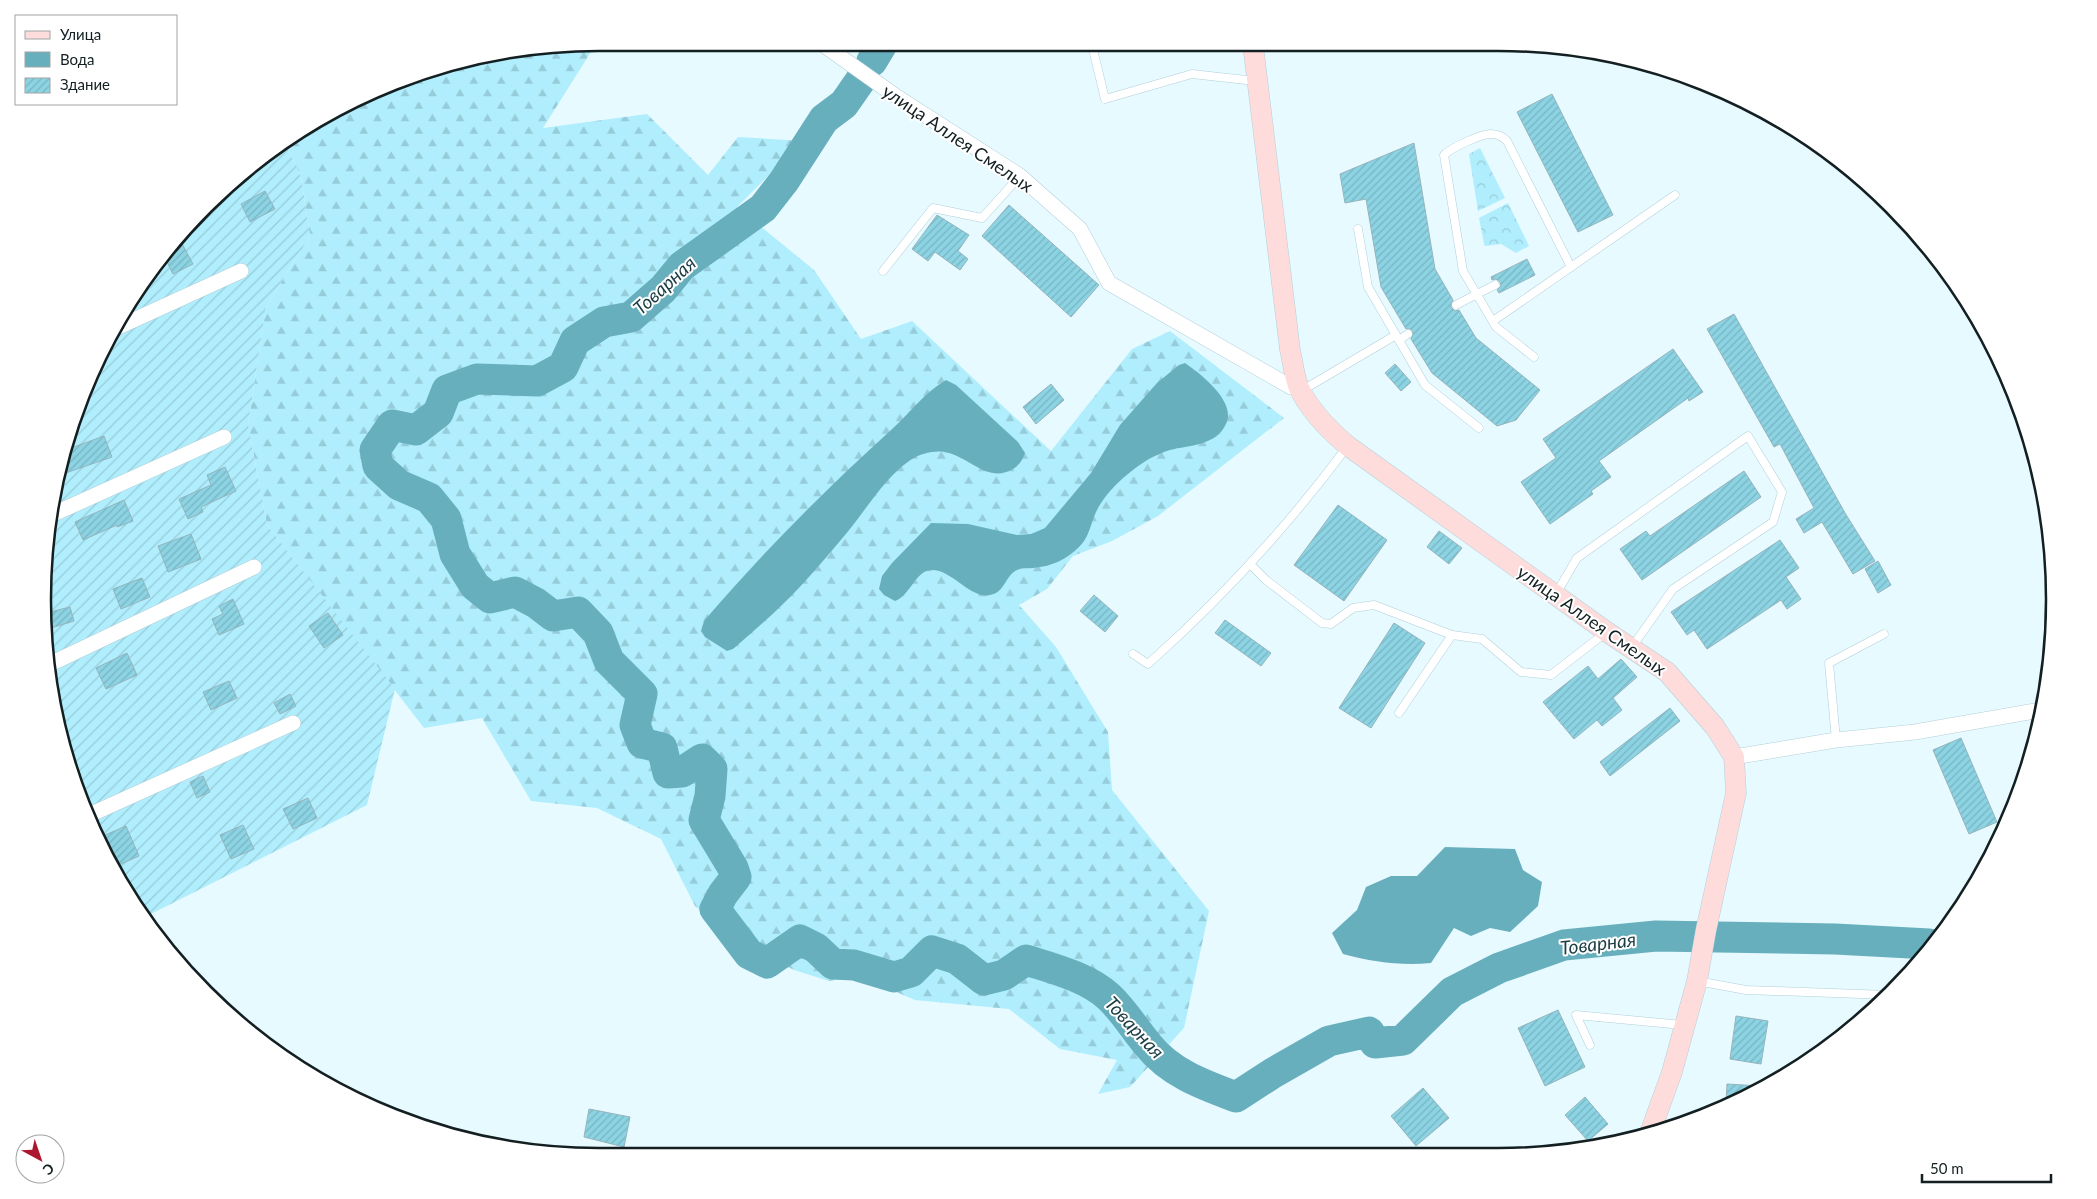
<svg xmlns="http://www.w3.org/2000/svg" width="2097" height="1199" font-family="Lato,sans-serif">
  <style>
    .forest { fill: url(#forest-firs) }
    .park { fill: url(#park-crowns) }
    .garden { fill: url(#garden-furrows) }
    .water { fill: #68afbe }
    .lines { fill: none; stroke-linecap: round; stroke-linejoin: round }
    .river { stroke: #68afbe; stroke-width: 31 }
    .building { fill: url(#building-hatch); stroke: #95b4bb }
    .service-casing { stroke: #b1d0d8; stroke-width: 9 }
    .minor-casing { stroke: #b1d0d8; stroke-width: 16 }
    .secondary-casing { stroke: #b1d0d8; stroke-width: 21 }
    .service { stroke: #fff; stroke-width: 8 }
    .minor { stroke: #fff; stroke-width: 15 }
    .secondary { stroke: #fedcdc; stroke-width: 20 }
    .labels { text-anchor: middle; dominant-baseline: central; stroke-width: 4; stroke-linejoin: round; paint-order: stroke }
    .street-label { font-size: 18px; fill: #131f21; stroke: #fff }
    .water-label { font-size: 19px; font-style: italic; fill: #1a3d44; stroke: #fff }
    .rim { fill: none; stroke: #131f21; stroke-width: 2.5 }
  </style>
  <defs>
    <pattern id="forest-firs" width="22" height="20" patternUnits="userSpaceOnUse" patternTransform="scale(1.25)"><rect width="22" height="20" fill="#b0eefd"/><path d="M5 1l3.5 6h-7zM16 11l3.5 6h-7z" fill="#96ccd9"/></pattern>
    <pattern id="park-crowns" width="20" height="18" patternUnits="userSpaceOnUse" patternTransform="scale(1.25)"><rect width="20" height="18" fill="#b0eefd"/><path d="M2 6a3 3 0 1 1 6 0M12 15a3 3 0 1 1 6 0" fill="none" stroke="#96ccd9"/></pattern>
    <pattern id="garden-furrows" width="10" height="10" patternUnits="userSpaceOnUse" patternTransform="scale(1.25)"><rect width="10" height="10" fill="#b0eefd"/><path d="M-1 1l2-2M0 10L10 0M9 11l2-2" fill="none" stroke="#96ccd9"/></pattern>
    <pattern id="building-hatch" width="6" height="6" patternUnits="userSpaceOnUse" patternTransform="scale(1.25)"><rect width="6" height="6" fill="#8cd3e3"/><path d="M-1 1l2-2M0 6l6-6M5 7l2-2" fill="none" stroke="#78b5c2"/></pattern>
  </defs>
  <rect width="100%" height="100%" fill="#e7faff"/>
  <path class="forest" d="M527,47H594L543,128L647,114L708,175L738,137L803,141L737,207L814,270L861,339L912,321L1051,451L1132,349L1170,331L1284,418L1158,516L1112,541L1073,556L1047,589L1019,605L1056,647L1108,732L1112,790L1209,911L1184,1028L1130,1087L1098,1094L1117,1060L1060,1049L1009,1009L915,1000L859,976L829,981L794,970L751,949L695,906L661,839L597,808L531,801L482,718L424,728L267,525L248,424L266,307L310,236L301,177L285,142L353,100L421,72Z"/>
  <g class="park">
    <path d="M1480,148L1505,198L1478,211L1469,154Z"/>
    <path d="M1508,203L1529,246L1516,253L1501,244L1485,246L1484,244L1479,218Z"/>
  </g>
  <path class="garden" d="M285,142L301,177L310,236L266,307L248,424L267,525L395,689L367,805L145,917L117,878L85,812L53,708L44,636L47,527L62,455L100,353L137,290L205,206L261,157Z"/>
  <g class="water">
    <path d="M1185,363C1201,374 1237,402 1226,424C1216,446 1189,445 1170,450C1163,452 1155,456 1149,459C1129,471 1106,491 1096,512C1091,523 1089,537 1080,546C1066,560 1053,566 1033,568C1026,569 1022,567 1015,571C1007,576 1004,589 996,593C973,605 954,569 931,570C915,571 911,595 895,601L884,595L879,589L882,576L892,563L931,523L968,524L1017,535L1031,534L1045,528L1091,473L1120,425L1157,383L1179,365Z"/>
    <path d="M946,380L956,385L1018,442L1025,453C1022,461 1019,466 1011,470C989,482 970,459 949,453C938,449 921,453 912,459C884,477 863,515 840,541C822,562 804,584 784,603C768,619 750,634 733,649L727,651L705,637L701,631L704,621C762,553 824,491 890,431C909,414 924,393 946,380Z"/>
    <path d="M1445,847L1515,849L1523,870L1542,882L1538,906L1510,932L1490,928L1471,936L1454,928L1431,963C1401,966 1373,962 1343,954L1332,933L1357,910L1366,887L1391,876H1417Z"/>
  </g>
  <g class="lines">
    <g class="river">
      <path d="M872,61L881,46"/>
      <path d="M860,81L844,104L824,119L784,181L763,208L682,266L663,289L631,317L604,322L575,341L563,367L537,381L477,379L447,390L438,413L416,430L392,425L375,450L378,466L399,485L429,498L446,519L455,554L475,586L490,598L515,592L536,603L553,616L578,612L598,633L609,661L642,694L635,725L642,743L662,748L668,773L682,772L702,759L712,769L710,796L704,820L733,868L736,877L723,894L715,909L749,954L767,963L800,940L816,948L833,964L854,965L894,977L911,972L932,951L957,959L984,980L1004,975L1026,960C1054,969 1087,977 1109,997C1124,1011 1135,1030 1148,1045C1170,1073 1204,1085 1236,1097L1273,1073L1329,1041L1369,1032L1375,1043L1403,1040L1452,992L1499,968L1564,945L1656,936L1835,939L1929,944"/>
    </g>
  </g>
  <g class="building">
    <path d="M1552,94L1613,215L1578,232L1517,112Z"/>
    <path d="M1414,143L1435,269L1453,300L1451,307L1455,311L1459,310L1476,338L1540,390L1516,420L1497,426L1432,373L1411,339L1413,331L1410,329H1406L1381,287L1366,199L1345,203L1340,174Z"/>
    <path d="M265,191L275,209L250,222L241,204Z"/>
    <path d="M1009,205L1099,285L1071,317L982,236Z"/>
    <path d="M937,215L969,235L958,251L968,259L960,270L935,252L928,261L912,249Z"/>
    <path d="M179,238L193,264L173,274L164,256Z"/>
    <path d="M1527,259L1535,275L1499,293L1497,290L1501,286L1500,282L1496,279L1492,280L1491,277Z"/>
    <path d="M1734,314L1845,513L1875,561L1853,574L1822,522L1804,533L1796,519L1814,508L1780,444L1774,447L1707,329Z"/>
    <path d="M1673,349L1703,392L1689,401L1688,398L1599,461L1611,477L1591,491L1593,494L1550,524L1521,482L1556,458L1543,439Z"/>
    <path d="M1395,364L1411,382L1401,391L1385,373Z"/>
    <path d="M1051,384L1064,400L1036,424L1023,407Z"/>
    <path d="M104,436L112,457L57,476L63,451Z"/>
    <path d="M225,467L236,491L201,507L203,512L188,519L179,499L211,485L207,475Z"/>
    <path d="M1744,471L1761,497L1642,580L1620,549L1646,531L1650,536Z"/>
    <path d="M124,500L133,521L117,527V525L83,540L75,522Z"/>
    <path d="M1338,505L1387,540L1344,601L1294,565Z"/>
    <path d="M1439,531L1462,548L1449,564L1427,547Z"/>
    <path d="M191,534L201,559L168,572L158,546Z"/>
    <path d="M1780,540L1799,568L1786,577L1801,599L1787,609L1781,600L1707,649L1694,630L1687,635L1671,612Z"/>
    <path d="M1878,561L1891,585L1878,593L1865,569Z"/>
    <path d="M142,578L150,597L121,609L113,589Z"/>
    <path d="M1094,595L1118,616L1105,632L1080,611Z"/>
    <path d="M233,599L244,624L219,635L212,619L223,614L219,606Z"/>
    <path d="M70,607L74,621L51,628L46,613Z"/>
    <path d="M328,613L343,635L324,648L309,626Z"/>
    <path d="M1225,620L1271,653L1261,666L1215,633Z"/>
    <path d="M1394,623L1425,643L1371,728L1339,708Z"/>
    <path d="M127,653L137,675L106,689L96,668Z"/>
    <path d="M1621,659L1637,677L1613,698L1622,710L1602,726L1597,720L1574,739L1543,702L1588,666L1598,679Z"/>
    <path d="M229,681L237,698L211,710L203,692Z"/>
    <path d="M290,694L296,706L280,714L274,703Z"/>
    <path d="M1670,708L1680,721L1610,776L1600,762Z"/>
    <path d="M1961,738L1997,822L1969,834L1933,750Z"/>
    <path d="M203,776L210,792L197,798L190,782Z"/>
    <path d="M308,798L317,818L293,829L283,809Z"/>
    <path d="M243,825L254,849L231,859L220,835Z"/>
    <path d="M126,826L139,856L112,868L98,838Z"/>
    <path d="M1558,1010L1585,1067L1545,1086L1518,1028Z"/>
    <path d="M1736,1016L1768,1021L1761,1064L1730,1059Z"/>
    <path d="M1727,1084L1760,1086L1726,1103Z"/>
    <path d="M1423,1088L1449,1118L1416,1146L1391,1116Z"/>
    <path d="M1585,1097L1608,1124L1588,1141L1565,1115Z"/>
    <path d="M589,1109L630,1117L624,1147L584,1137Z"/>
  </g>
  <g class="lines">
    <defs>
      <g id="service">
        <path d="M1092,45L1105,99L1192,74L1255,81"/>
        <path d="M1358,229L1368,287L1425,385L1479,428"/>
        <path d="M883,271L933,208L982,218L1020,176"/>
        <path d="M1477,294L1495,285"/>
        <path d="M1456,305L1477,294"/>
        <path d="M1493,321L1675,195"/>
        <path d="M1399,340L1408,334"/>
        <path d="M1534,357L1496,327L1463,271L1444,155C1451,148 1482,133 1492,134C1498,134 1503,137 1507,141L1571,267"/>
        <path d="M1301,391L1396,335"/>
        <path d="M1251,565L1266,580L1322,623L1331,624L1353,608L1374,605L1452,635"/>
        <path d="M1556,594L1577,558L1748,436L1782,492L1773,522L1673,589L1632,647"/>
        <path d="M1133,654L1148,664C1222,598 1288,526 1347,447"/>
        <path d="M1399,713L1452,635L1482,639L1521,672L1551,675L1605,633"/>
        <path d="M1836,740L1829,663L1884,634"/>
        <path d="M1697,981L1746,990L1889,995"/>
        <path d="M1590,1045L1576,1015L1683,1025"/>
      </g>
      <g id="minor">
        <path d="M825,46L897,97L1020,176L1080,229L1109,283L1291,387H1298"/>
        <path d="M114,329L241,271"/>
        <path d="M49,516L224,437"/>
        <path d="M48,665L254,567"/>
        <path d="M1734,757L1836,740L1915,732L2041,710"/>
        <path d="M87,816L293,723"/>
      </g>
      <path id="secondary" d="M1253,45L1290,350C1293,362 1294,377 1299,388C1310,411 1329,430 1348,446L1607,632L1667,672L1715,727L1734,757L1736,793L1706,930L1697,981L1672,1072L1650,1133"/>
    </defs>
    <use href="#service" class="service-casing"/>
    <use href="#minor" class="minor-casing"/>
    <use href="#secondary" class="secondary-casing"/>
    <use href="#service" class="service"/>
    <use href="#minor" class="minor"/>
    <use href="#secondary" class="secondary"/>
  </g>
  <g class="labels">
    <g class="street-label">
      <text transform="translate(958 138) rotate(34)">улица Аллея Смелых</text>
      <text transform="translate(1592 620) rotate(35)">улица Аллея Смелых</text>
    </g>
    <g class="water-label">
      <text transform="translate(664 285) rotate(-42)">Товарная</text>
      <text transform="translate(1598 943) rotate(-7)">Товарная</text>
      <text transform="translate(1135 1027) rotate(47)">Товарная</text>
    </g>
  </g>
  <path d="M0 0H2097V1199H0ZM599 51H1498A548 548 0 0 1 2046 599V600A548 548 0 0 1 1498 1148H599A548 548 0 0 1 51 600V599A548 548 0 0 1 599 51Z" fill="#fff" fill-rule="evenodd"/>
  <path class="rim" d="M599 51H1498A548 548 0 0 1 2046 599V600A548 548 0 0 1 1498 1148H599A548 548 0 0 1 51 600V599A548 548 0 0 1 599 51Z"/>
  <rect x="15" y="15" width="162" height="90" fill="#ffffff" stroke="#a1a5a6"/>
  <rect x="25" y="31" width="25" height="8" fill="#fedcdc" stroke="#a1a5a6"/>
  <text x="60" y="40" font-size="15" fill="#131f21">Улица</text>
  <rect x="25" y="52" width="25" height="15" fill="#68afbe" stroke="#a1a5a6"/>
  <text x="60" y="65" font-size="15" fill="#131f21">Вода</text>
  <rect x="25" y="78" width="25" height="15" fill="url(#building-hatch)" stroke="#a1a5a6"/>
  <text x="60" y="90" font-size="15" fill="#131f21">Здание</text>
  <g transform="translate(40 1159) rotate(140)"><circle r="24" fill="#ffffff" stroke="#a1a5a6"/>
  <path d="M0-4L9 19L0 12L-9 19Z" fill="#ac172f"/>
  <text y="-8" font-size="14" font-weight="bold" text-anchor="middle" fill="#131f21">С</text>
  </g>
  <path d="M1922 1174v8h129v-8" fill="none" stroke="#131f21" stroke-width="2.5"/>
  <text x="1930" y="1174" font-size="15" fill="#131f21" stroke="#ffffff" stroke-width="4" paint-order="stroke">50 m</text>
</svg>
